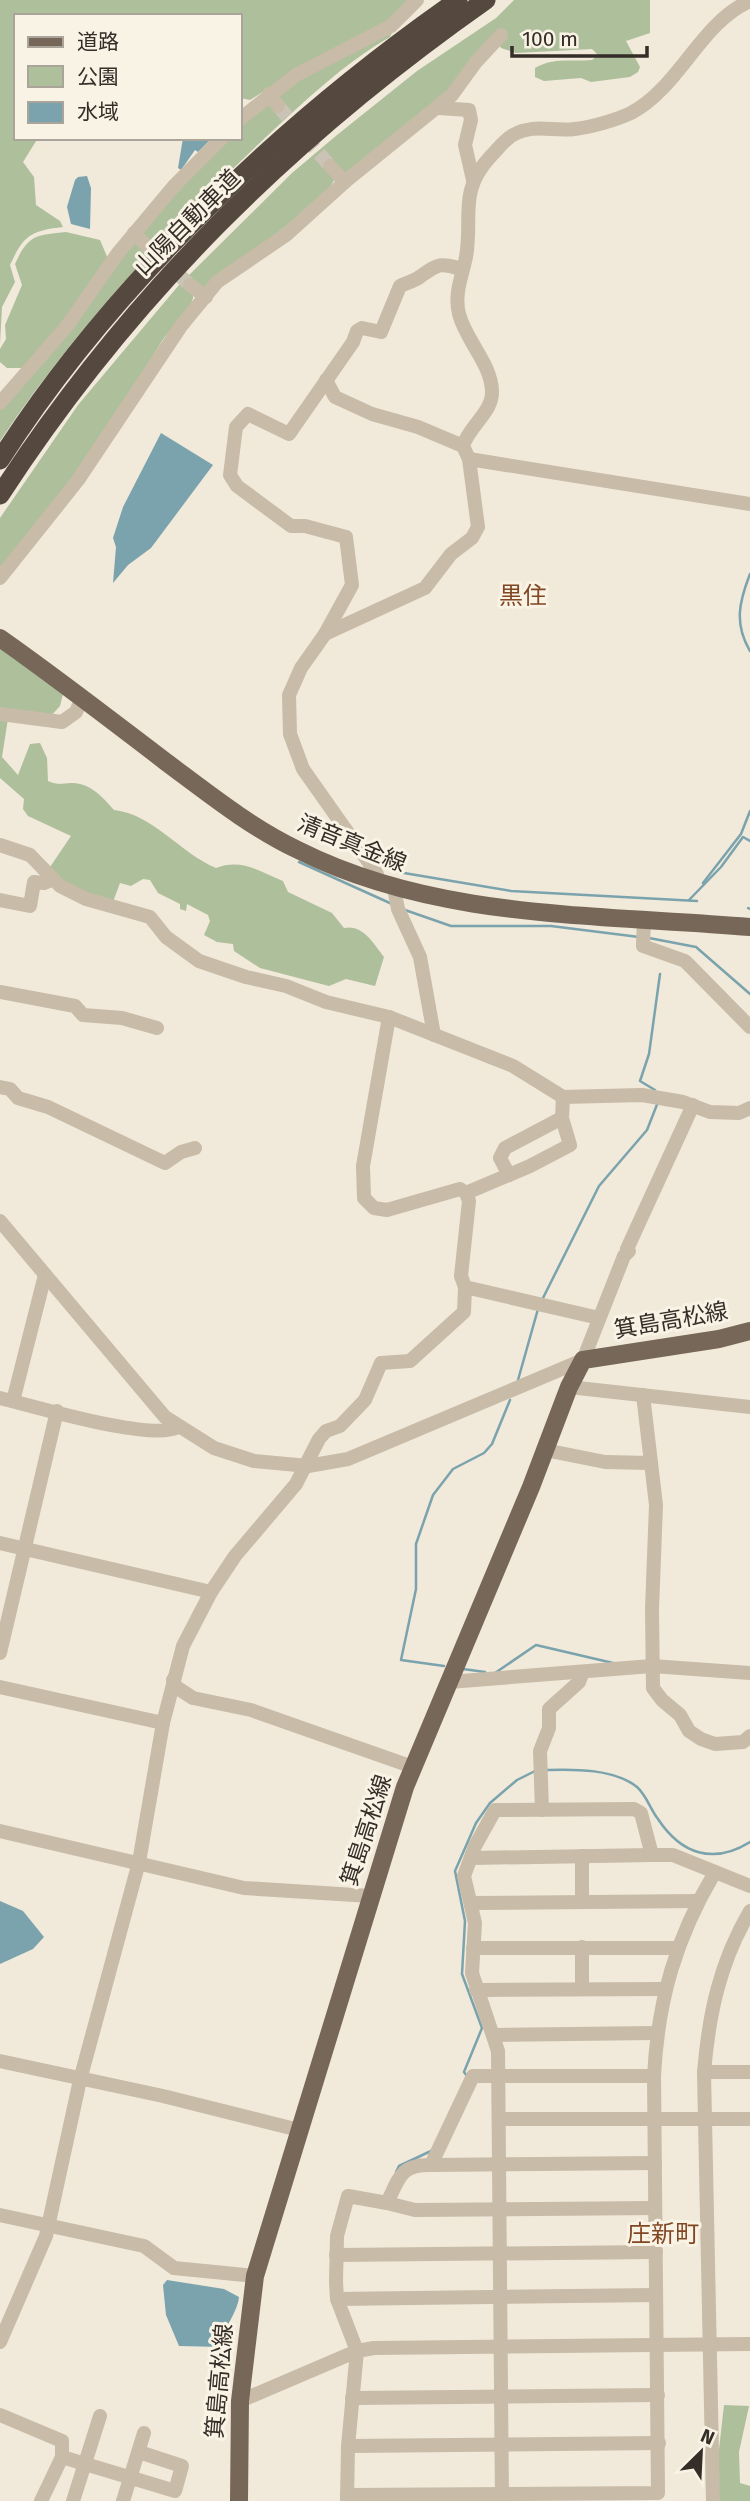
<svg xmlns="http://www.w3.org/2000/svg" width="750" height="2501" font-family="'Fira Sans','Noto Sans JP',sans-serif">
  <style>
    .green { fill: #aebf9b }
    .water { fill: #7aa3ad }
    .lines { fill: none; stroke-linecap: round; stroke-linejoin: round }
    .stream { stroke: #7aa3ad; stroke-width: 2.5 }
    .minor-tunnel { stroke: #cbc3b6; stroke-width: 14; stroke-dasharray: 14 7; stroke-linecap: butt }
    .minor { stroke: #c8bba7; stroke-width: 14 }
    .major { stroke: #766759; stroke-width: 18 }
    .highway { stroke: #55493f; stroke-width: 19 }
    .labels { text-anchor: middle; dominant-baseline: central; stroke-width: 6; stroke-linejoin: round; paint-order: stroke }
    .street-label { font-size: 23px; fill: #352d27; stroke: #f9f3e6 }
    .neighbourhood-label { font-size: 24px; fill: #814723; stroke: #f9f3e6 }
  </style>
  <rect width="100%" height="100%" fill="#f1e9da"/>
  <g class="green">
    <path d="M0,0H412L389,23L305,65L250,100L240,98V16H16V138H38L23,162L34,177L36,205L60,221L63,227C30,231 24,235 10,265L15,282L2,307L0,344Z"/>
    <path d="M514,0H650V33L626,41L640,67L638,72L630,77L591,82L581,78L544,81L535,77V68C554,57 570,62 592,60L598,55L592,49L516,53L501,48L498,42L445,95L350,172L335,179L324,196L210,286L193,293C196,307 170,329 162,341C115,419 61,499 0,567V518L78,405L179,285L292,173L337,135L417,71L496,18Z"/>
    <path d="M392,32L390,37C344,63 304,102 266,137C168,229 75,329 0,441V410L145,227L228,138H240V128C250,118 277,100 281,90Z"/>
    <path d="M66,232L100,240L109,261L26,368H7L0,362V349L6,339L5,325L22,285L15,264C28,235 36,235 66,232Z"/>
    <path d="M0,648L64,690L60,706L49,718L9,712L2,757L18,775L30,744L40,743L47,758L48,781C58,785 60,784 71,783C89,782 103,797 114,810C153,814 180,853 216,868C241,858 259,871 283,881L288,892L332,913L344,928C363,924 374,944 384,957L375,986L346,979L329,986L260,968L234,951L233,944L217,942L204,935L210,921L208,915L187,904L186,911L180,909V904L158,893L150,880L143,879L131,886L120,883L113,902L66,885L50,867L71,836L28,816L23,809L24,799L0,778Z"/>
    <path d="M724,2405L749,2406L739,2452L740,2483L750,2486V2501H719L718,2458Z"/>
  </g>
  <g class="water">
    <path d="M183,138H212L198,152L195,150L181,170L178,168Z"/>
    <path d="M87,176L91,188L90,229L71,224L67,207L75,180L78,177Z"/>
    <path d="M161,433L213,465L151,548L128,565L113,583L116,547L113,538L123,507Z"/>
    <path d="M0,1901L23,1911L44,1937L33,1949L0,1964Z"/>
    <path d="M167,2280L224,2289L239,2297C237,2315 222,2327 223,2347L179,2346L166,2315L163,2285Z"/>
  </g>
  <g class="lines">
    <g class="stream">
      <path d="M750,574C739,602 734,624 750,651"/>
      <path d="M299,862L392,904"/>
      <path d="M392,871L511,891L697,901"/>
      <path d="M703,883L741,834L750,811"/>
      <path d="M689,900L721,867L743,837L750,841"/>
      <path d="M748,908L750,909"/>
      <path d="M405,910L451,926H551L639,937"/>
      <path d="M649,938L696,947L750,994"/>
      <path d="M655,1090L640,1081L649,1054L660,974"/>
      <path d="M542,1300L599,1186L647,1130L658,1102"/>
      <path d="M518,1380L538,1309"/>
      <path d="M444,1666L401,1660L416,1589V1544L433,1495L453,1469L484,1453L492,1444L510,1400"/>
      <path d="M463,1669L485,1672"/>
      <path d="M495,1673L536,1645L613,1663"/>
      <path d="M547,1770C575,1769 615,1769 637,1787C647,1796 650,1809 658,1819C681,1854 713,1865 750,1842"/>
      <path d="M467,2076L464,2072L482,2028L462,1974L465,1921L455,1871L476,1823L490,1803L517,1780L537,1770"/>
      <path d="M396,2172L399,2166L431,2151"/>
    </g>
    <g class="minor-tunnel">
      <path d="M278,106L330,166"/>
      <path d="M146,245L190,285"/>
    </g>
    <g class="minor">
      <path d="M269,94L278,106"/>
      <path d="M438,108L469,110L471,120L465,145L473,180"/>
      <path d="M240,119L296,75L391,26L417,0"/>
      <path d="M330,166L345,182"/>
      <path d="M134,233L146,245"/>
      <path d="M190,285L206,297"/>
      <path d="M326,380L335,397L372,414L418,427L463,446"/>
      <path d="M0,403L67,326L118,253L174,186L222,138"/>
      <path d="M469,459L750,504"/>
      <path d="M0,578L78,480L181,326L217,282L286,235L347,180L452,95L476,62L501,35"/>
      <path d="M325,634L352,585L346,537L305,526H291L237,486L230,475L236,427L248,414L289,434L353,342L357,331L362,328L381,332L400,286C406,283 415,281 421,276C440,263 439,263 462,269"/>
      <path d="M0,714L62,722L76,712L82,698"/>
      <path d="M0,845L30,855L60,886L86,899L150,917L166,937L199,961L246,977L286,986L326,1002L389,1017L513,1066L563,1097L642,1095L683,1102L710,1112L739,1113L750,1108"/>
      <path d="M375,882L377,874L303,769L290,734L289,695L301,668L325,634L425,588L451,554L472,538L478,527L469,459L463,446C469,426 493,412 492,391C491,363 466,341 459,314C454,293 462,277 466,257C473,217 458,192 490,157C497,150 504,140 513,135C534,123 553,132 575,129C592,127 616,120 631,113C679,88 701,22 750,1"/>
      <path d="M394,888L398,909L420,957L434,1035"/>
      <path d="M0,900L30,906L34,882L44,883L51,880"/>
      <path d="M644,919L643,946L685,961L750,1027"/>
      <path d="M0,992L75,1006L83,1015L122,1018L157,1028"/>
      <path d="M0,1087L10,1089L18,1098L48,1107L165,1163L181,1152L195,1148"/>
      <path d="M509,1175L500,1158L505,1148L562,1118"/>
      <path d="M466,1193L530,1166L570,1145L562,1118L563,1097"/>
      <path d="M0,1221L165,1417L214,1448L254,1461L308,1466L348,1459L583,1360L624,1256L629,1251L627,1249L693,1105"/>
      <path d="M465,1287L599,1318"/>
      <path d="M569,1387L750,1407"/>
      <path d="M643,1395L656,1505L652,1609L653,1688L662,1700L680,1715L689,1731L701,1739L715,1744L743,1742L750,1736"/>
      <path d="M0,1398C34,1406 152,1442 178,1427"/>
      <path d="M13,1401L45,1275"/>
      <path d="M545,1450L605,1462L651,1463"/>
      <path d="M0,1543L211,1592"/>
      <path d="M0,1653L57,1411"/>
      <path d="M173,1680L176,1687L193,1698L251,1710L413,1767"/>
      <path d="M449,1682L652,1666L750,1673"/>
      <path d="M0,1687L163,1723"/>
      <path d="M542,1810L540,1751L549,1728V1709L579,1682L583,1672"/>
      <path d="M0,1831L244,1888L370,1896"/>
      <path d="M471,1858L652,1855"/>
      <path d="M582,1902V1856"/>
      <path d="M472,1903L698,1901"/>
      <path d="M473,1948H678"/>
      <path d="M582,1989V1947"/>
      <path d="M476,1990L664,1989"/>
      <path d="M494,2035L656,2033"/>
      <path d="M0,2061L163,2096L299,2130"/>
      <path d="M704,2072H750"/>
      <path d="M499,2119H750"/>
      <path d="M431,2165L655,2163"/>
      <path d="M387,2203L415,2210L655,2208"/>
      <path d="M0,2215L144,2246L174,2268L255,2276"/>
      <path d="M336,2255L656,2252"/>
      <path d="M337,2299L656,2295"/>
      <path d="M0,2342L46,2236L80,2080L139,1862L163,1723L183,1646L211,1592L235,1556L296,1484L319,1439L326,1431L340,1426L365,1400L381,1363L410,1361L464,1312L465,1287L461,1276L469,1201L466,1193L460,1189L387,1210L374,1208L364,1198L363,1166L389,1017"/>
      <path d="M352,2398L658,2395"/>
      <path d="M240,2401L357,2351L374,2348L750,2344"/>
      <path d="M0,2415L62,2441V2457L41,2501"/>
      <path d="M348,2446L659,2443"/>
      <path d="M62,2457L175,2491L182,2466L139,2452"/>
      <path d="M347,2495L658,2493L654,2076C658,1999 676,1938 715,1872"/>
      <path d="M73,2501L100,2416"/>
      <path d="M123,2501L144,2433"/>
      <path d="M347,2501L348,2446L357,2351L337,2299L336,2282L337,2236L348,2196L387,2203C399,2179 400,2164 431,2165L473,2076H654"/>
      <path d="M502,2501L498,2051L472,1973L475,1923L464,1876L475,1846L495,1810L634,1809L641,1813L652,1855H673L750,1886"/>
      <path d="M713,2501L704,2072C709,2013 720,1962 750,1911"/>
    </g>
    <g class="major">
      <path d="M0,638C57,678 111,720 166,762C209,794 250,827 298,850C437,920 598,914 750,927"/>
      <path d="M239,2501L240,2401L255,2276L405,1787L531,1487L569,1387L583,1360L719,1339L750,1331"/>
    </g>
    <g class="highway">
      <path d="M0,460C113,283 286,120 458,0"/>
      <path d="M0,495C130,295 291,137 486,0"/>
    </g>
  </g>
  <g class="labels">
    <g class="street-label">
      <text transform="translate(187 222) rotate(-45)">山陽自動車道</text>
      <text transform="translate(352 843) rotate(22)">清音真金線</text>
      <text transform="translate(671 1320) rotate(-10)">箕島高松線</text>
      <text transform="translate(366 1830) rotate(-72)">箕島高松線</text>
      <text transform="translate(219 2381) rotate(-85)">箕島高松線</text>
    </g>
    <g class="neighbourhood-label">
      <text x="523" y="596">黒住</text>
      <text x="663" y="2234">庄新町</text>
    </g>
  </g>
  <rect x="14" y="14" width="228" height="126" fill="#f9f3e6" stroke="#aba49a" stroke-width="2"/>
  <rect x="28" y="37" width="35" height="10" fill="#766759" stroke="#aba49a" stroke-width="2"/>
  <text x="77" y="49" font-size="21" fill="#352d27">道路</text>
  <rect x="28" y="66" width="35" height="21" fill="#aebf9b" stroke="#aba49a" stroke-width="2"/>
  <text x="77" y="84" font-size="21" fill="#352d27">公園</text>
  <rect x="28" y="102" width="35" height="21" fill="#7aa3ad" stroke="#aba49a" stroke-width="2"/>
  <text x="77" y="119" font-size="21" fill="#352d27">水域</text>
  <g transform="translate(701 2452) rotate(24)" stroke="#f9f3e6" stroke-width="5" paint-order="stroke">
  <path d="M0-5L12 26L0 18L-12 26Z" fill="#352d27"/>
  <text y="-10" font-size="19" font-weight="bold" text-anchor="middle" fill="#352d27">N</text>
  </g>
  <path d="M512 46v10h135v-10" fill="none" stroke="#352d27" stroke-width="3.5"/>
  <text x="522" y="46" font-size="21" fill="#352d27" stroke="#f9f3e6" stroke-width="5" paint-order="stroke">100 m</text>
</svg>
